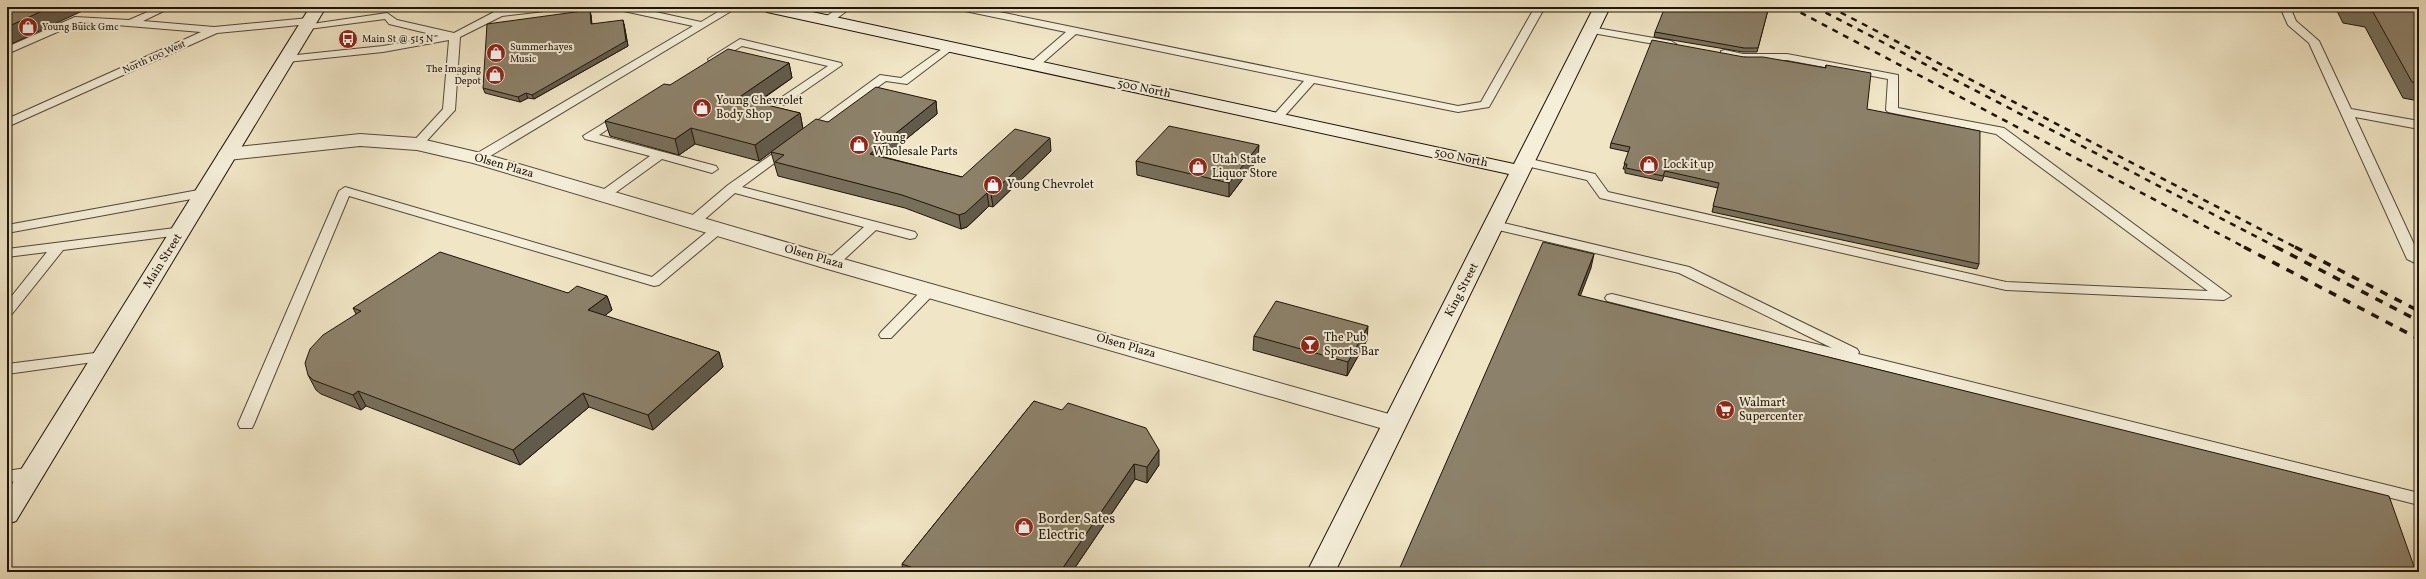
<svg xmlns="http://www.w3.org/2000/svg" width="2426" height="579" font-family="Vollkorn,serif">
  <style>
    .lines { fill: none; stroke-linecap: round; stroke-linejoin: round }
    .lane-casing { stroke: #534837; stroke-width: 2 }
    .street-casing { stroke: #534837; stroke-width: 2 }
    .secondary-casing { stroke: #1f1408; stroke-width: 2 }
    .lane { fill: #f5eed9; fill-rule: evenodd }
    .street { fill: #f5eed9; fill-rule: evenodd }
    .secondary { fill: #f5eed9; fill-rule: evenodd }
    .rail-far1 { stroke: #1f1408; stroke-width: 2.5; stroke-dasharray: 6 6; stroke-linecap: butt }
    .rail { stroke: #1f1408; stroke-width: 3.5; stroke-dasharray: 8 8; stroke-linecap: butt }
    .wall { fill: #786f5b; stroke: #1f1408 }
    .shaded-wall { fill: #625a4a; stroke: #1f1408 }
    .building { fill: #8c816a; stroke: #1f1408 }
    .labels { text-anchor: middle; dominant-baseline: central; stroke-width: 4; stroke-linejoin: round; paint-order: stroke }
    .far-poi-label { font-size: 10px; fill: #1f1408; stroke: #f5eed9; text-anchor: start }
    .far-street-label { font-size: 10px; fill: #1f1408; stroke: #f5eed9 }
    .street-label { font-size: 12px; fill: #1f1408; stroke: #f5eed9 }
    .poi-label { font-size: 12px; fill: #1f1408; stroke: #f5eed9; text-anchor: start }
    .near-poi-label { font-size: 14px; fill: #1f1408; stroke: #f5eed9; text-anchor: start }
  </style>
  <rect width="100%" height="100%" fill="#f0e5c5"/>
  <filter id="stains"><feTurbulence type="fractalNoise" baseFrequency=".005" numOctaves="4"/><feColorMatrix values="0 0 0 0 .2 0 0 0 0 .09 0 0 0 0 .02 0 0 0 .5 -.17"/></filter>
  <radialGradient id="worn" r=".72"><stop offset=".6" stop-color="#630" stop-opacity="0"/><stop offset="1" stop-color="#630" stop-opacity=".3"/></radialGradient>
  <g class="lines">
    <defs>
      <g id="lane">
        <path d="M159,7H172L143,21L214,27L309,18L314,21L309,24L217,33L7,127V119L201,32L80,22L7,54V47L75,17L129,20Z"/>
        <path d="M526,7H558L553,10L502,16L460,37L455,110L421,147L417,148L411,144L443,109L449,40L383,52L287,62L282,59L287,56L383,46L439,36L389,24L385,19L301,30L300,28L305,25L387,13L397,20L454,33L496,11Z"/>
        <path d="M614,7H633L701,22L726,7H738L482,161H474L472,158L474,155L693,26L619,10Z"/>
        <path d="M840,7H852L832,22H824V18Z"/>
        <path d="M955,7H975L1458,106L1481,102L1535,7H1545L1489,107L1458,112L1314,83L1281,120L1277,121L1271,118L1304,81L1076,34L1038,67H1030V63L1066,32L960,10Z"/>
        <path d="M2280,7H2290L2296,21L2319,41L2351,109L2419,121V129L2355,117L2419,255V265L2407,259L2309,43L2288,25Z"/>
        <path d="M1591,27L1671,41L1676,44L1671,47L1587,32L1586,30Z"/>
        <path d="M740,39L841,63L842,65L784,105H776V101L828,66L742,46L717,61H709L708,59Z"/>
        <path d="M949,44L954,47L953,49L907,84L886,81L812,135H804L802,132L880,75L901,78Z"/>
        <path d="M1725,50L1743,54H1787L1898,75V108L2004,128L2231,296L2224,300L2006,290L1600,198L1587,180L1522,165L1520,162L1526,158L1595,174L1608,192L2006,282L2208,291L1996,134L1888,112L1886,110L1888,79L1787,60H1743L1721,55V51Z"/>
        <path d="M622,112L628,115L626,117L599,135L716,166L718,169L712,173L662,159L608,198H600L598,195L600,192L650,156L585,139L583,136Z"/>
        <path d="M788,143L794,147L792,150L742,187L915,232L917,235L915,238L910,239L876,230L837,266H827L825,263L827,260L864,227L735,193L698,225H688L686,222L688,219L728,185Z"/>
        <path d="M345,187L652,277L714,226H724L726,229L659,285L654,286L349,196L254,424L252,428H240L238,424L339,191Z"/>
        <path d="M204,189L210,193L208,196L7,233V225Z"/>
        <path d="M1495,221L1689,267L1857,349L1859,352L1858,354L2419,493V505L1607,301L1605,298L1607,295L1612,294L1832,348L1679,273L1490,228L1488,225Z"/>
        <path d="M183,227L190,231L188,234L63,250L12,314L7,315V302L47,252L7,257V249Z"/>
        <path d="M930,286L935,287L937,290L935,293L891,338H881L879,335L881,332L925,287Z"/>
        <path d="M103,352L108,354L110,357L108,360L7,374V364Z"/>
        <path d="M32,467L38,469L40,473L38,477L7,483V471Z"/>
      </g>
      <path id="street" d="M360,134L417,138L485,154L840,258L1403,418L1406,424L1403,430L1394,432L824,268L473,163L417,150L360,146L228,160L221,158L218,154L221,150L228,148Z"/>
      <g id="secondary">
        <path d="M310,7H326L16,521L7,524V492Z"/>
        <path d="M759,7H789L1514,164L1594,7H1610L1335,572H1307L1509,174L767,12Z"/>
      </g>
    </defs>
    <use href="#lane" class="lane-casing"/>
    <use href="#street" class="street-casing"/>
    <use href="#secondary" class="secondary-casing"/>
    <use href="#lane" class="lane"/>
    <use href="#street" class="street"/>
    <use href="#secondary" class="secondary"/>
    <g class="rail-far1">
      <path d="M1790,7L2246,248"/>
      <path d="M1815,7L2278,248"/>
      <path d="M1830,7L2297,248"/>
    </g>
    <g class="rail">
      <path d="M2244,247L2419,339"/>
      <path d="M2276,247L2419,321"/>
      <path d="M2295,247L2419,311"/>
    </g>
  </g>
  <g class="wall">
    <path d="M2335,7H2419V101L2403,98L2365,27L2343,23Z"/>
    <path d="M1768,10L1757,52H1743L1654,37L1655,32Z"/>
    <path d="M591,15L592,24H624L628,46L534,99L528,98L520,102L485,93L483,88Z"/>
    <path d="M1744,57L1825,68L1826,65L1867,109L1979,264L1977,269L1712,212L1718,188L1664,176L1662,181L1625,173V169H1623L1629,152L1610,148L1611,143Z"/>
    <path d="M789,63L792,78L757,103L800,113L803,129L828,122L936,101L937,114L884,157L962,177L1051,151L993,207L989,206L967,227L961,229L905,208L778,176L771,152L759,161L695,144L679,155L610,136L605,121L670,85Z"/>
    <path d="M1258,159L1229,197L1137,175L1136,161Z"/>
    <path d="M568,293L607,296L612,310L604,316L719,352L723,367L653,430L589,407L520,465L366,406L361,410L321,394L316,390L308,375L356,314L353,308Z"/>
    <path d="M1254,336L1367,340L1347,376L1253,350Z"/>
    <path d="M1034,401L1159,465L1147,483L1135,479L1072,572H903L902,564Z"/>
  </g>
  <g class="shaded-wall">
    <path d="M51,7H91L7,46V27Z"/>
    <path d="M590,10L591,15L592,29L591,24Z"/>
    <path d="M623,20L624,24L628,46L534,99L532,95Z"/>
    <path d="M789,63L792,78L741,113L738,98Z"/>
    <path d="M526,93L528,98L520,102L518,97Z"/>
    <path d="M936,101L937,114L872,167L870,154Z"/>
    <path d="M800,113L803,129L759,161L755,145Z"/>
    <path d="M691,128L695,144L679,155L675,139Z"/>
    <path d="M1050,138L1051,151L993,207L991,194Z"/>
    <path d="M1259,145L1258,159L1229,197V183Z"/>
    <path d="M987,193L989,206L967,227L961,229L959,215Z"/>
    <path d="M1594,254L1591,268L1575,310L1578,295Z"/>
    <path d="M607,296L612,310L593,325L588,310Z"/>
    <path d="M1368,326L1367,340L1347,376L1348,362Z"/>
    <path d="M719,352L723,367L653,430L648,415Z"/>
    <path d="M358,391L366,406L361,410L353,395Z"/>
    <path d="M583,393L589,407L520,465L513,450Z"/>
    <path d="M1159,450V465L1147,483V467Z"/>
    <path d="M1134,464L1135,479L1072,572H1060Z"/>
  </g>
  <g class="building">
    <path d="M7,7H51L7,27Z"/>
    <path d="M1665,7H1763L1768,10L1758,48H1744L1655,32Z"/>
    <path d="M2350,7H2419V84L2412,82L2373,12L2351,9Z"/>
    <path d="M590,10L591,24L623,20L626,41L532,95L526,93L518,97L483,88L487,24Z"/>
    <path d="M1652,40L1744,57H1763L1826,68V65L1871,73L1867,109L1980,131L1979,264L1713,206L1719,183L1665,171L1663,176L1626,168L1627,164H1624L1630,147L1611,143Z"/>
    <path d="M728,49L789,63L738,98L800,113L755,145L691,128L675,139L605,121L664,84L670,85Z"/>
    <path d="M876,87L936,101L870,154L962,177L1015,129L1050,138L991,194L987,193L965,213L959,215L902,195L775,162L784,155L771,152L816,119L828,122Z"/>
    <path d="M1169,126L1259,145L1229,183L1136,161Z"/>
    <path d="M1543,242L1594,254L1578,295L2389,496L2416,572H1398Z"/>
    <path d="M440,252L568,293L577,286L607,296L588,310L719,352L648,415L583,393L513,450L358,391L353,395L313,380L308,375L305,363L310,349L323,335L361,311L353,308Z"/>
    <path d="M1276,301L1368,326L1348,362L1254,336Z"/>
    <path d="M1034,401L1062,410L1068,403L1146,428L1159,450L1147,467L1134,464L1060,572H925L902,564Z"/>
  </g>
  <defs>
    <symbol id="shop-disc" viewBox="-11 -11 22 22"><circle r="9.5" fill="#8f2418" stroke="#f5eed9"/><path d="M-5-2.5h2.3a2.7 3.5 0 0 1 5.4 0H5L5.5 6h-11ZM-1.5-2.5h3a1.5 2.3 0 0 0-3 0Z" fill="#fff"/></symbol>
    <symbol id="bus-disc" viewBox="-11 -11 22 22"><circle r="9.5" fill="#8f2418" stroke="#f5eed9"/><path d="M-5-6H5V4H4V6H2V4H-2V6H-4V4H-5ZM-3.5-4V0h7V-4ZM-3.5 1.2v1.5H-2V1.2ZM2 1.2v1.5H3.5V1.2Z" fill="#fff"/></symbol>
    <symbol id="bar-disc" viewBox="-11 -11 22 22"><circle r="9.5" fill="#8f2418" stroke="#f5eed9"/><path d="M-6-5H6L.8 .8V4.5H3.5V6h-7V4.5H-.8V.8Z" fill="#fff"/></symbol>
    <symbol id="supermarket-disc" viewBox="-11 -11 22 22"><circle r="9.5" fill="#8f2418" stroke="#f5eed9"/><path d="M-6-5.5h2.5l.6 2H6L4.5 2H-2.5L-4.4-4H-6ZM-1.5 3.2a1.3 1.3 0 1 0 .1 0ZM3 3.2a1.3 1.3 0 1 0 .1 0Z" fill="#fff"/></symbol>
  </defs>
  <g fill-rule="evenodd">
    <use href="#shop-disc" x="17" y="16" width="22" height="22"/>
    <use href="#bus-disc" x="337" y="28" width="22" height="22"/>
    <use href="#shop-disc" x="485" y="42" width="22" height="22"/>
    <use href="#shop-disc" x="484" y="64" width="22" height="22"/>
    <use href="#shop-disc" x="691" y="97" width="22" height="22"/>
    <use href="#shop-disc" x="848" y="134" width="22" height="22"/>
    <use href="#shop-disc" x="1638" y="154" width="22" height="22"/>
    <use href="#shop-disc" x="1187" y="156" width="22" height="22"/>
    <use href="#shop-disc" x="982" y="174" width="22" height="22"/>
    <use href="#bar-disc" x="1299" y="334" width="22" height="22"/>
    <use href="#supermarket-disc" x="1714" y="399" width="22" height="22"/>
    <use href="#shop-disc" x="1013" y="516" width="22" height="22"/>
  </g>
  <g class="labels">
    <g class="far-poi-label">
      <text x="42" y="27">Young Buick Gmc</text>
      <text x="362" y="39">Main St @ 515 N</text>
      <text x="510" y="47">Summerhayes<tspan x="510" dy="12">Music</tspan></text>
      <text x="481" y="69" text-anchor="end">The Imaging<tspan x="481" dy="12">Depot</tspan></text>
    </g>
    <g class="far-street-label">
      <text transform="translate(154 57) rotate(-24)">North 100 West</text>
    </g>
    <g class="street-label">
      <text transform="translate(1144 89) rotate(12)">500 North</text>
      <text transform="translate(1461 158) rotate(12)">500 North</text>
      <text transform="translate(504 166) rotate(16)">Olsen Plaza</text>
      <text transform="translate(814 257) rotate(16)">Olsen Plaza</text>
      <text transform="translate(163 261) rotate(-58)">Main Street</text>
      <text transform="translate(1462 290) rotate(-63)">King Street</text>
      <text transform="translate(1126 346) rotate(16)">Olsen Plaza</text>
    </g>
    <g class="poi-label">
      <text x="716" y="101">Young Chevrolet<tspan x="716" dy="14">Body Shop</tspan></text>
      <text x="873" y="138">Young<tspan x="873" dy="14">Wholesale Parts</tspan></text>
      <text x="1212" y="160">Utah State<tspan x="1212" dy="14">Liquor Store</tspan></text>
      <text x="1663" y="165">Lock it up</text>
      <text x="1007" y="185">Young Chevrolet</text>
      <text x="1324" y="338">The Pub<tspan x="1324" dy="14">Sports Bar</tspan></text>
      <text x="1739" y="403">Walmart<tspan x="1739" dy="14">Supercenter</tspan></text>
    </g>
    <g class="near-poi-label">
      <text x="1038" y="519">Border Sates<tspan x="1038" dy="16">Electric</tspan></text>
    </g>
  </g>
  <rect width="2426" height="579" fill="none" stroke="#f0e5c5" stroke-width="24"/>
  <rect x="8" y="8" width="2410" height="563" fill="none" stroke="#1f1408" stroke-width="2"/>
  <rect x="12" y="12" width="2402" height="555" fill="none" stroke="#1f1408"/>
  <rect width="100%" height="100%" filter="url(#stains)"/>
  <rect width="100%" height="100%" fill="url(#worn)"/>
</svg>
